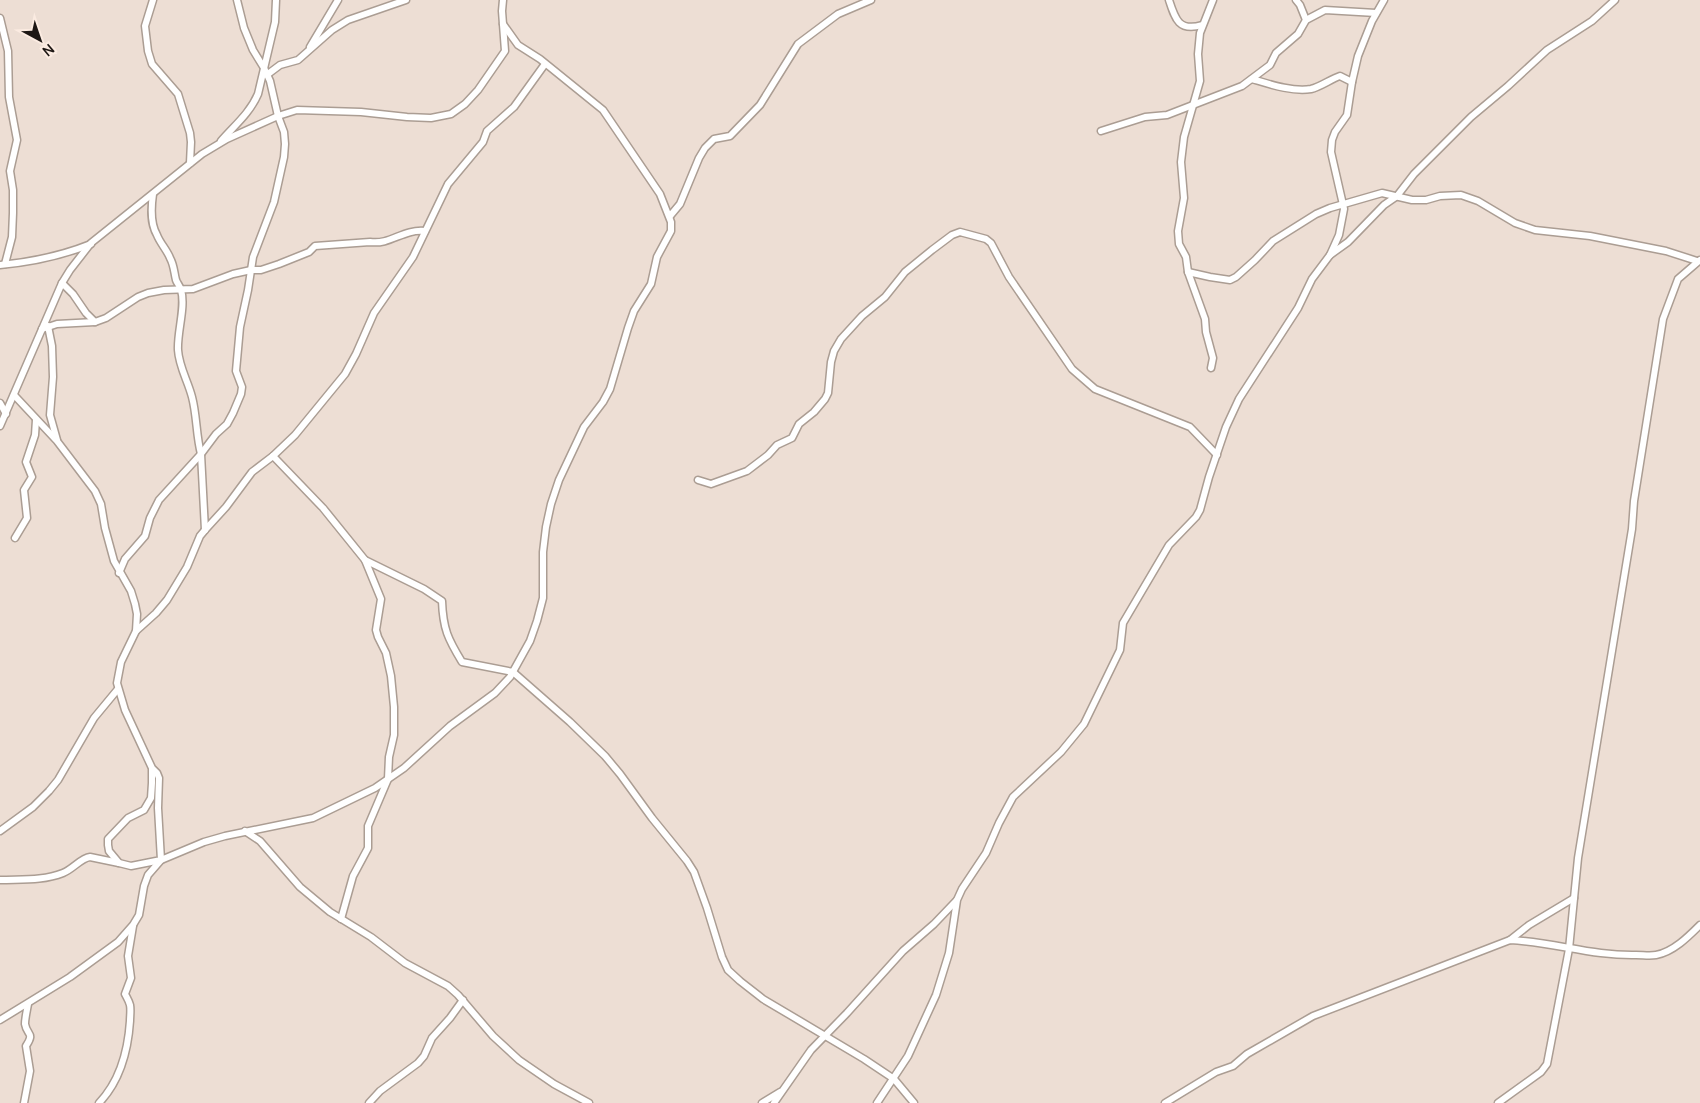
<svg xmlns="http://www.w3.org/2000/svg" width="1700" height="1103" font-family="Manrope,sans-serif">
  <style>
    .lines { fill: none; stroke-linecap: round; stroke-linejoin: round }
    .street-casing { stroke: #ab9d93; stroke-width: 9 }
    .street { stroke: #fff; stroke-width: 6 }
  </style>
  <rect width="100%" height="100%" fill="#edded4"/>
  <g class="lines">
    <defs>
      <g id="street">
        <path d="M153,0L145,26L148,51L152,64L178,94L190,133L191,142L190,163"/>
        <path d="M1169,0C1175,19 1179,32 1202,25"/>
        <path d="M1296,0L1300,5L1306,20"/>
        <path d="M0,18L8,51L9,97L17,140L10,171L13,190V213L12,237L5,264"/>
        <path d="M310,47L338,0"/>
        <path d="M268,74L280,65L298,60L332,30L348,20L406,0"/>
        <path d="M1252,79C1269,84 1292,92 1311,89C1320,87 1331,79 1340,76L1352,82"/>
        <path d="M1101,131L1145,117L1167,115L1242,86L1270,65L1276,53L1298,34L1306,20L1325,10L1376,13"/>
        <path d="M221,141C234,126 250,113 258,94L275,22L276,0"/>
        <path d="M153,194C151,208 150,223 157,235C160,243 167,250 170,258C174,265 174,272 176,280C177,283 180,286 181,290C186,306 177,332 178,350C179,367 188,381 192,397C197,416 196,435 201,454L205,530"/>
        <path d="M670,216L680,204L699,158L705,148L714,139L730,136L760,105L798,44L838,14L871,0"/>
        <path d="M1330,255L1339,235L1344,209L1331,152L1332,140L1335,132L1347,115L1352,82L1358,56L1372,21L1384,0"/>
        <path d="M0,265C32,262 61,256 91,244"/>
        <path d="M1188,272L1210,277L1230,280L1236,277L1255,260L1273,241L1316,214L1330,208L1382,193L1412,200H1426L1440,196L1461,195L1478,201L1515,223L1535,230L1590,236L1666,251L1697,261"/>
        <path d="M62,283L73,294L86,313L95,322"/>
        <path d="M48,326L52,346L53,377L50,415L57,440"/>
        <path d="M42,329L57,324L95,322L106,318L138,297L148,293L164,290L193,289L233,274L251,270H261L279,264L309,252L315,246L370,242C391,245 402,229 425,231"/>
        <path d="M1211,368L1213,358L1206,332L1205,319L1188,272L1186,257L1179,244L1178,231L1184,198L1181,162L1184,137L1200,81L1198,54L1200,33L1213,0"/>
        <path d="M14,395L57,441L95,491L101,504L105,528L114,561L131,591L135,604L137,614L136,631L121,662L117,683L125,710L152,768V783L151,798L144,810L128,818L108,839V845L109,851L119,863L131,866L161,860L158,808L159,778L157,773L152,768"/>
        <path d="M0,403L6,414"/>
        <path d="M0,426L62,283L70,270L91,243L202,154L227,139L278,116L297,110L361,112L407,117L431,118L451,114L465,104L478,90L505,51L502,11L503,0"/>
        <path d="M273,456L323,508L365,560L424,589L442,601C443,629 448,639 462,662L513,672L570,722L605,756L620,774L652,818L687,861L694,872L707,908L722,957L728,970L740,981L763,999L864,1059L894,1079L914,1103"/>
        <path d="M698,480L711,484L747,471L768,455L777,445L792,438L799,424L814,412L825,399L828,393L831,362L834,351L841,339L862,316L885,297L905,272L932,250L952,235L960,232L986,239L991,243L1009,277L1072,369L1095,389L1190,427L1217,455"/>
        <path d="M15,538L27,518L24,490L32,477L26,462L35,435L36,420"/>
        <path d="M119,573L125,559L145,536L150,518L159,500L201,454L216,434L227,424L233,413L241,394L242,387L236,371L240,327L248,290L253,257L274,202L284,157L285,144L284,132L278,116L270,81L264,68L253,50L244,28L237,0"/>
        <path d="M136,631L156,613L167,600L187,567L200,536L205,530L226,507L252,472L273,456L295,435L345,374L356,354L374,313L413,257L448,184L483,142L487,131L514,107L545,64"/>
        <path d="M0,831L33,807L49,791L58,780L94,718L118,689"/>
        <path d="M245,831L260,841L300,887L330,912L371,937L405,963L448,986L458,995L493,1036L519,1060L554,1084L589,1103"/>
        <path d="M0,880C21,879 43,881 63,873C73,869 81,858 90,857L119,863"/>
        <path d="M341,919L353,876L368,848V826L388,779L389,757L394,735V707L391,676L386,653L378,637L376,630L381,599L365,560"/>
        <path d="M1510,940L1529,925L1574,898"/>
        <path d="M0,1020L70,977L118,942L133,925L139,915L144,886L148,875L161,860L204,842L225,836L313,818L375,788L404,768L450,726L495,693L510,677L530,641L537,621L543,598V552L546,527L551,504L559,480L584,427L603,402L610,389L628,328L634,311L651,284L657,257L671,231V222L660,194L603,110L540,59L518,45L503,24"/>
        <path d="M24,1103L30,1071L26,1046C35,1032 27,1036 25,1024C25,1018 27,1010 28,1004"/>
        <path d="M99,1103C120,1081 128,1051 130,1021C130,1016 131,1010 130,1005C129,1001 127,998 125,994L131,978L128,956L133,926"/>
        <path d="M369,1103L380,1091L418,1063L424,1056L432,1038L450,1018L463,1000"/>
        <path d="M762,1103L780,1092"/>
        <path d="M774,1103L811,1050L847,1013L903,951L934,924L956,901"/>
        <path d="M877,1103L908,1056L936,995L949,953L957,900L962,889L986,853L999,823L1013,797L1061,752L1084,724L1120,650L1123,623L1169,545L1196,517L1200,510L1209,477L1226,427L1239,399L1298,308L1312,279L1330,255L1348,242L1384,205L1397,196L1414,174L1471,117L1508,86L1547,50L1592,21L1615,0"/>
        <path d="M1165,1103L1216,1072L1233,1066L1247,1054L1313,1016L1510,940C1553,942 1593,956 1636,955C1643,955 1650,956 1656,955C1673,952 1688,937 1700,925"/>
        <path d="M1498,1103L1541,1072L1547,1064L1569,949L1578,858L1632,529L1634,501L1663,319L1678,279L1700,260"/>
      </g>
    </defs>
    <use href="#street" class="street-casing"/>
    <use href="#street" class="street"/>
  </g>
  <g transform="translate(40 40) rotate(140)" stroke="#fbebe1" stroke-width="4" paint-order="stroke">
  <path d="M0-4L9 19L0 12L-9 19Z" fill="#1d1714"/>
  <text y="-8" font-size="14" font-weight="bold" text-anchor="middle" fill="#1d1714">N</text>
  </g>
</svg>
